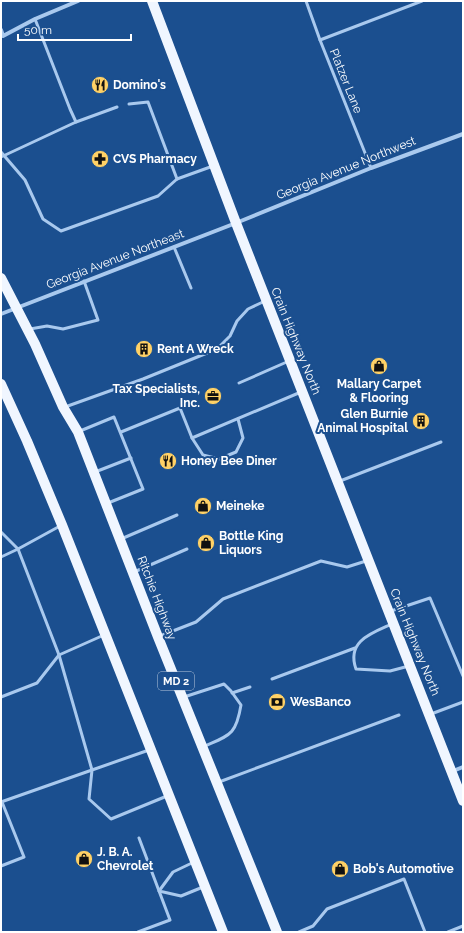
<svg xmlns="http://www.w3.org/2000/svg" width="464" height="933" font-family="Raleway,sans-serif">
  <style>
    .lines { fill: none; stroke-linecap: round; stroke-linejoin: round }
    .lane { stroke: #a9c9ee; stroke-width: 3 }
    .street { stroke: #a9c9ee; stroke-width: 4 }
    .primary { stroke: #f0f6ff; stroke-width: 10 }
    .labels { text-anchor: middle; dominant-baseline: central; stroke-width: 4; stroke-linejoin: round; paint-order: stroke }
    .shield { fill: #1b4f8f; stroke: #bbcadd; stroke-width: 1 }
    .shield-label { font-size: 11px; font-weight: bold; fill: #fff }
    .street-label { font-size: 12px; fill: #fff; stroke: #1b4f8f }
    .poi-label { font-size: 12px; font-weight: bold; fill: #fff; stroke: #1b4f8f; text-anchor: start }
  </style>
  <rect width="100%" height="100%" fill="#1b4f8f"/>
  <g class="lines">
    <g class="lane">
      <path d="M306,1L320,40L371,168"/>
      <path d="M35,19L70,109L76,122"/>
      <path d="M320,40L422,1"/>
      <path d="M129,104L148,102L177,179"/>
      <path d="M1,152L25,180L43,219L61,231L158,196L177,179L213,166"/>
      <path d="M1,157L76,122L117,107"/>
      <path d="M174,247L191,288"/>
      <path d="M30,329L47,326L63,329L98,320L84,281"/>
      <path d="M239,383L289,361"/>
      <path d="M65,407L143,379L217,349L230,336L237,321L248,309L265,301"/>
      <path d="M80,431L114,417L143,489L108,503"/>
      <path d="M121,432L180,408L192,438L203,455L219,459L236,452L243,438L238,419"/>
      <path d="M192,438L301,392"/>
      <path d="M95,472L131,458"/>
      <path d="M340,481L441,442"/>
      <path d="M60,526L18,549L59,655L104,635"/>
      <path d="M1,532L18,549L1,557"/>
      <path d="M121,539L177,515"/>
      <path d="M134,572L187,549"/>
      <path d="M391,611L430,598L463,676"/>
      <path d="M392,624C372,633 346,641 356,669L390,671L409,666"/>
      <path d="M160,636L196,622L223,599L321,561L347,567L366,561"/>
      <path d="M272,679L355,648"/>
      <path d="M232,693L250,687"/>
      <path d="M1,697L37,683L59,655"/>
      <path d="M184,697L224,684L231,691L241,705C236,735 230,735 205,746"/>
      <path d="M431,714L463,702"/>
      <path d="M149,750L92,770L89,799L111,819L167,796"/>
      <path d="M219,782L399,715"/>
      <path d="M1,802L92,770L59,655"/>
      <path d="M194,862L173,872L159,891L181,896L203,887"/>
      <path d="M1,866L24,857L2,802"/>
      <path d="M138,932L170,920L139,838"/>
      <path d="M299,932L313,926L327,909L404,879L425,932"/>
      <path d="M448,932L463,926"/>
    </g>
    <g class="street">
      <path d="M1,30L3,36L35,19L78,1"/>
      <path d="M1,314L236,223L371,168L463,134"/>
      <path d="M453,771L463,767"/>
    </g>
    <g class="primary">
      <path d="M152,1L236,223L463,801"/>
      <path d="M1,278L35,344L63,407L78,432L158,637L277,932"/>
      <path d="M1,384L27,441L62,525L223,932"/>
    </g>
  </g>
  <defs>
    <symbol id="restaurant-disc" viewBox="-11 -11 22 22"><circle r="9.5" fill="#ffd166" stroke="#1b4f8f"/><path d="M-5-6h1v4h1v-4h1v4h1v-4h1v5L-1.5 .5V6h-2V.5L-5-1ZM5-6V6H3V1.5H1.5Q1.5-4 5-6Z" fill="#111"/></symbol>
    <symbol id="pharmacy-disc" viewBox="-11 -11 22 22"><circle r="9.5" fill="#ffd166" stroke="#1b4f8f"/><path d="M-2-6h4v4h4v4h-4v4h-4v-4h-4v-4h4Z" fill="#111"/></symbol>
    <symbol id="building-disc" viewBox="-11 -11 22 22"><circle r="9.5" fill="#ffd166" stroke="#1b4f8f"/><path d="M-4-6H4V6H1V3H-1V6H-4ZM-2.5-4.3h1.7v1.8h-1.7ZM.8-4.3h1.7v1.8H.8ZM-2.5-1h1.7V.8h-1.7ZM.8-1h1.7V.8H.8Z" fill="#111"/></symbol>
    <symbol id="shop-disc" viewBox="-11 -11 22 22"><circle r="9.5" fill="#ffd166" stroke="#1b4f8f"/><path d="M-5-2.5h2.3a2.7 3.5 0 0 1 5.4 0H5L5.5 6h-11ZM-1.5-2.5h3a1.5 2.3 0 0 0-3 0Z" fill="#111"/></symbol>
    <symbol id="office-disc" viewBox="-11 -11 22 22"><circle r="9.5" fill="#ffd166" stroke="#1b4f8f"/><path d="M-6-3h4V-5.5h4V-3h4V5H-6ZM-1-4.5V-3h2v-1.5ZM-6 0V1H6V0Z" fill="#111"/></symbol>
    <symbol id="bank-disc" viewBox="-11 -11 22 22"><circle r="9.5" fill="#ffd166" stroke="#1b4f8f"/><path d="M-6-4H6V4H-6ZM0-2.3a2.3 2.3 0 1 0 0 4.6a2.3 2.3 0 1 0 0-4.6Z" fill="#111"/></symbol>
  </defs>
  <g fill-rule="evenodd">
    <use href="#restaurant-disc" x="90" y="75" width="20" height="20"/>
    <use href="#pharmacy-disc" x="90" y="149" width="20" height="20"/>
    <use href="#building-disc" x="134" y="339" width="20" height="20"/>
    <use href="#shop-disc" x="369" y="356" width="20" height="20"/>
    <use href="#office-disc" x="203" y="386" width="20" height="20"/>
    <use href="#building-disc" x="411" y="411" width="20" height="20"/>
    <use href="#restaurant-disc" x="158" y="451" width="20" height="20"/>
    <use href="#shop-disc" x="193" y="496" width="20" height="20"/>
    <use href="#shop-disc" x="196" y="533" width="20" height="20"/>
    <use href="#bank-disc" x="267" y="692" width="20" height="20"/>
    <use href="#shop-disc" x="74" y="849" width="20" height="20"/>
    <use href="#shop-disc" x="330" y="859" width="20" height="20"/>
  </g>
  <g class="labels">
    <rect class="shield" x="158" y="672" width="36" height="18" rx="3"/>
    <g class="shield-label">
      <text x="176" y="681">MD 2</text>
    </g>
    <g class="street-label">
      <text transform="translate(346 81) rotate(68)">Platzer Lane</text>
      <text transform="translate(346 168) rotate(-22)">Georgia Avenue Northwest</text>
      <text transform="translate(115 259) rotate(-21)">Georgia Avenue Northeast</text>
      <text transform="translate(296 341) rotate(68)">Crain Highway North</text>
      <text transform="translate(157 598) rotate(69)">Ritchie Highway</text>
      <text transform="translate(415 642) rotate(68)">Crain Highway North</text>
    </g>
    <g class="poi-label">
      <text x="113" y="85">Domino's</text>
      <text x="113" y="159">CVS Pharmacy</text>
      <text x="157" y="349">Rent A Wreck</text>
      <text x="379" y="384" text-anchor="middle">Mallary Carpet<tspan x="379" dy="14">&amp; Flooring</tspan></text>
      <text x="200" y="389" text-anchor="end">Tax Specialists,<tspan x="200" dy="14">Inc.</tspan></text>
      <text x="408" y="414" text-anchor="end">Glen Burnie<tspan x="408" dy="14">Animal Hospital</tspan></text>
      <text x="181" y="461">Honey Bee Diner</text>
      <text x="216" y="506">Meineke</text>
      <text x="219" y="536">Bottle King<tspan x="219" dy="14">Liquors</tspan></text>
      <text x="290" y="702">WesBanco</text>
      <text x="97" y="852">J. B. A.<tspan x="97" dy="14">Chevrolet</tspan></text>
      <text x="353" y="869">Bob's Automotive</text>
    </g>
  </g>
  <rect width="464" height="933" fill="none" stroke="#ffffff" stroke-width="4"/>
  <path d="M18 34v6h113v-6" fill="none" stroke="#ffffff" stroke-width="2"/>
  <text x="24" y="34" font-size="12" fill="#ffffff" stroke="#1b4f8f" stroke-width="3" paint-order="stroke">50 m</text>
</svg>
